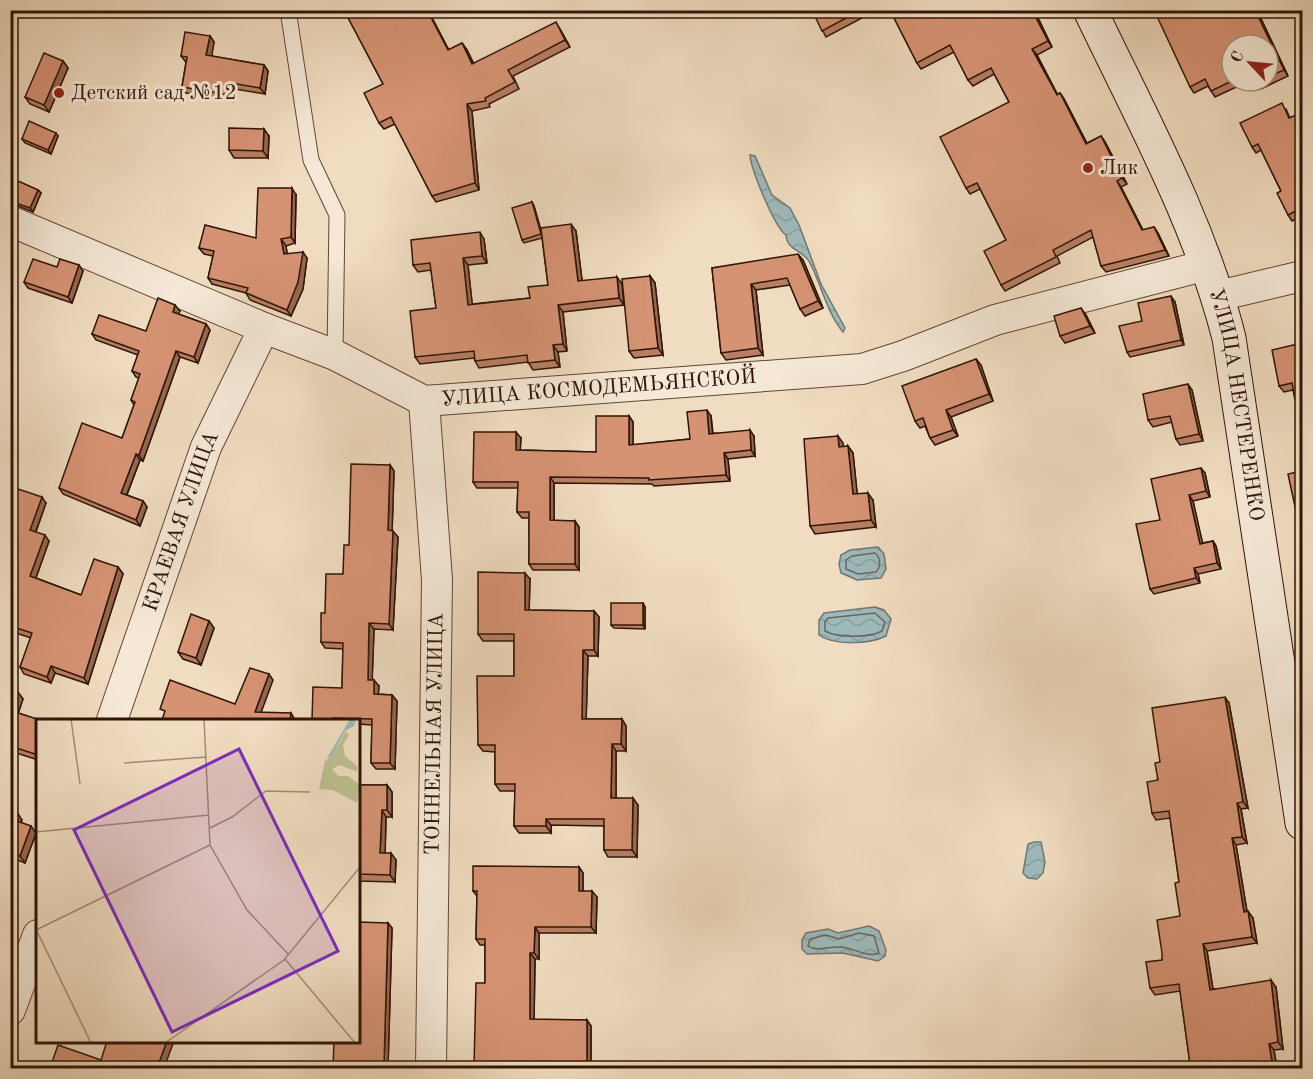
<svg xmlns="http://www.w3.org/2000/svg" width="1313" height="1079" font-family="'Old Standard TT',serif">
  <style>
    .water { fill: url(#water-waves); stroke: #727772; stroke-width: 1.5 }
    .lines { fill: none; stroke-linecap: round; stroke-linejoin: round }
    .shore { stroke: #666760; stroke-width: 1.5 }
    .lane-casing { stroke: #5f4734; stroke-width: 17 }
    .street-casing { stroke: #5f4734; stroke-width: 32 }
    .secondary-casing { stroke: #2f1505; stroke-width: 35 }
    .lane { stroke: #f5e8d6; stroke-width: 15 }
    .street { stroke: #f5e8d6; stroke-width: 30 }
    .secondary { stroke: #f5e8d6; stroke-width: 33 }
    .wall { fill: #b87e64; stroke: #2f1505; stroke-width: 1.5 }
    .shaded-wall { fill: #966751; stroke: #2f1505; stroke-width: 1.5 }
    .building { fill: #d69374; stroke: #2f1505; stroke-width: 1.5 }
    .poi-dot { fill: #8f2418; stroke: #f5e8d6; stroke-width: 2 }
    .labels { text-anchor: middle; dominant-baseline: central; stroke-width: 6; stroke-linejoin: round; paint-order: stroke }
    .poi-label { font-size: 21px; fill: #2f1505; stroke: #f5e8d6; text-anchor: start }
    .street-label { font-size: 21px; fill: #2f1505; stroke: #f5e8d6 }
    .inset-road { fill: none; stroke: #a38c75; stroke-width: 1.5 }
    .view { fill: #7b2cbf; fill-opacity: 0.15; stroke: #7b2cbf; stroke-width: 3 }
    .inset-edge { fill: none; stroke: #2f1505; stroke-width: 3 }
  </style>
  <defs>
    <pattern id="water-waves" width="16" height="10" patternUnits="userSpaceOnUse" patternTransform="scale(1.5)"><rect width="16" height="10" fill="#9eb9bb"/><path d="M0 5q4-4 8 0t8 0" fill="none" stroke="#889e9f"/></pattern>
  </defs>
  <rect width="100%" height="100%" fill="#f0dcc0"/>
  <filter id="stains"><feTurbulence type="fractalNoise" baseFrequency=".00333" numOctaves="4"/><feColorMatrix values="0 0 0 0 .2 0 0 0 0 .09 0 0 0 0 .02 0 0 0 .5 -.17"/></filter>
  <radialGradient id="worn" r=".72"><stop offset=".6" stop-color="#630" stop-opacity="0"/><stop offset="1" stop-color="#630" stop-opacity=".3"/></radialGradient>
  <g class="water">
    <path d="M750,155L755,156L772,195L790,208L799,225L821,284L845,328L843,332C826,311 822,286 810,263C804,250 787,251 786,235C775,228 751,170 750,155Z"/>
    <path d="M878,547L884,554L886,569L881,578L857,580L841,573L839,564L841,555L850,550Z"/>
    <path d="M875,607L884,610L891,619L886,636C870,644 834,646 819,635V620L824,613Z"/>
    <path d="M1034,842H1041L1045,862L1043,873L1037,879L1028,878L1023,873L1028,844Z"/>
    <path d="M869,926L879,931L886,950L885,956L878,961L843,953L807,954L802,949V940L806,933L828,929L838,933Z"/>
  </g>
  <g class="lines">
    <g class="shore">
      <path d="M875,553C881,558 881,567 876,572L858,574L846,569V560L852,556Z"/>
      <path d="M875,613L885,622L882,631C870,638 837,638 825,631V622L828,618Z"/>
      <path d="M859,933L874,936L879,953C869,958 853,948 841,947C830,946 817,952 808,946L810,939L826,935L839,939Z"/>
    </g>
    <defs>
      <path id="lane" d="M288,10L311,160L337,215L335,355"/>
      <g id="street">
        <path id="s1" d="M10,221L264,328L335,355L424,401L862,369L903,356L995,320L1207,265"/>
        <path d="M1218,296L1302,276"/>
        <path d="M424,401L437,580L431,1068"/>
        <path id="s2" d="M112,720L206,447L264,328"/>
        <path d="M10,1010L38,935"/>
      </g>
      <g id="secondary">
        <path id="s3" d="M1090,10C1141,117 1200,223 1229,338L1302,823"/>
      </g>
    </defs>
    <use href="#lane" class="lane-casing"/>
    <use href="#street" class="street-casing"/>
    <use href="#secondary" class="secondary-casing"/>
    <use href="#lane" class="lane"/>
    <use href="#street" class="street"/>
    <use href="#secondary" class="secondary"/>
  </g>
  <g class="wall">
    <path d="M344,10H428L449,50L462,43L467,50L474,64L560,29L570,47L513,76L519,89L489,104L490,107L472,111L479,190L436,202L432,196L395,124L384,129L379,123L383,84Z"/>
    <path d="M812,10H877L826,37Z"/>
    <path d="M890,10H1028L1030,16L1039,20L1052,47L1037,55L1057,94L1060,93L1064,99L1087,143L1101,136L1105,142L1127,184L1121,187L1143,230L1154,227L1158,233L1169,256L1106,272L1101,266L1093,237L1057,256L1060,263L1005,291L1001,285L1006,240L980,189L970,194L966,188L1009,102L994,74L973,86L968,80L954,52L921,69L917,63Z"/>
    <path d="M1257,10L1288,76L1261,89L1256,81H1268V45L1232,81H1249L1215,97L1208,86L1194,93L1190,87Z"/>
    <path d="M210,36L214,42L211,56L264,65L268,71L265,94L235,89L233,101L186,93L182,87L186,62L185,61L181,56Z"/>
    <path d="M63,61L68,68L49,112L30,104L25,97Z"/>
    <path d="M1286,109L1290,118L1302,115V216L1292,221L1288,215L1281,191L1261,150L1256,153L1252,147Z"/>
    <path d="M58,136L51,154L25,143L22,139Z"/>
    <path d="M269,136L268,158H234L229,150Z"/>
    <path d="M38,190L41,193L33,212L13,204L10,201Z"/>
    <path d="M296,195L295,243L286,246L287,254L307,258L303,289L291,316L250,300L246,293L212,284L208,278L213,256L204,254L199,248L256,238Z"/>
    <path d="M532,202L534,206L541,230L576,231L582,281L622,284L624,305L563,312L567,351L558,352L560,367L533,370L528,362L479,368L475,361L474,358L420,364L415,357L436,308L431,270L418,272L413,265L484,239L487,263L468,265L472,304L530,298L548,285L542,238L524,243L522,240Z"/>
    <path d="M803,260L823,308L805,316L800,309L790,285L756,290L763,355L726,360L721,353L712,268Z"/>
    <path d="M57,267L83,271L72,303L28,288L24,282Z"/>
    <path d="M650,276L655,283L663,355L634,358L629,351Z"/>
    <path d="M1175,302L1184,345L1130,357L1127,352L1142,321Z"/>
    <path d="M180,311L178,314L206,324L210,330L198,363L180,357L143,461L140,460L127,495L143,501L147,507L140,526L63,494L59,488L122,438L134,405L131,400L139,378L136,377L132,371L138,355L96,340L92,334L146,331Z"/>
    <path d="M1086,315L1095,333L1065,343L1060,336Z"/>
    <path d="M1302,343V410L1300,411L1296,404L1293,390L1284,392L1279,386Z"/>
    <path d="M976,359L981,365L993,401L951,417L958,436L935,445L930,438L925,426L920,428L915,421Z"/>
    <path d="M1192,390L1203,441L1180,445L1176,439L1172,422L1153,427L1148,420Z"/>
    <path d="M629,416L633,422V445L690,439L711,416L713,433L754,436L755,456L728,459L730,481L654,486L652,484L554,483V521H575L579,527V570H533L529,564V518H522L517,512L518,488H477L473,482L521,438L520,450L596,452Z"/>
    <path d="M843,443V447L848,446L853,453L857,494L873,500L876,527L815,534L810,526Z"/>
    <path d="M390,465L394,471L392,531L398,537L393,630L374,629L372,680L379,686L378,694L392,695L397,701L395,769H376L371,763L372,725L358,724V720H312L342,688L343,649L325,648L321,642L325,613L343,574L349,545Z"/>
    <path d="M1205,473L1210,497L1193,501L1202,543L1213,541L1216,546L1221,569L1198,574L1200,583L1154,594L1150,589L1160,520Z"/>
    <path d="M46,503L36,532L49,541L36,578L81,595L118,567L123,574L88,684L55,673L51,683L24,674L20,667L31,638L10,631V566L14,557L10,556V504L13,505Z"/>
    <path d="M530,579L529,610L594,611L599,617L598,656H588L586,719H622L626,726V751H616V798L638,805L637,857H608L604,850V826L551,825V833H519L514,826L515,791H500L495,784V752L483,751L478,745L514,676V641H483L478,634Z"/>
    <path d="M643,603L645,607V629L614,628L611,625Z"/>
    <path d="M209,621L214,628L201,665L183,659L178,652Z"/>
    <path d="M10,690L23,699L18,713L38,720V760L10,751Z"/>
    <path d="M1229,703L1248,808L1241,809L1247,843L1236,845L1247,911L1253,918L1257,943L1207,951L1213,989L1276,987L1283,1049L1274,1050L1277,1068H1193L1190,1064L1180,991L1155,995L1150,988L1180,916L1179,882L1170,818L1156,820L1152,813L1160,762Z"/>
    <path d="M358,785H387L392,792V817H386L385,853L396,860L395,882L358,881Z"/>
    <path d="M10,810L22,820L21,822L36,833L25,863L10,857Z"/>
    <path d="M579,867L583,873V891L597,897L596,933H539V959H535L534,1020H587L591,1026V1068H475L474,1067L485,983V945H480L476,939L477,896L473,891Z"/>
    <path d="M388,923L392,928L388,1068H333Z"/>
  </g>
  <g class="shaded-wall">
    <path d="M427,10H428L452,57L448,50Z"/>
    <path d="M1255,10H1257L1288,76L1284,70Z"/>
    <path d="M1034,14L1039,20L1052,47L1048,41Z"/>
    <path d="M556,22L560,29L570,47L565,40Z"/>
    <path d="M210,36L214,42L211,61L206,55Z"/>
    <path d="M462,43L467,50L477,71L472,64Z"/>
    <path d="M1032,49L1037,55L1061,101L1057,95Z"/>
    <path d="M63,61L68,68L49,112L44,105Z"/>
    <path d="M264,65L268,71L265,94L260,88Z"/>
    <path d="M231,83L235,89L233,101L229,95Z"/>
    <path d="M1060,93L1064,99L1090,150L1086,144Z"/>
    <path d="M467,104L472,111L479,190L475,183Z"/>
    <path d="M264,129L269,136L268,158L263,151Z"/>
    <path d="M56,133L58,136L51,154L48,150Z"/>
    <path d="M1101,136L1105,142L1127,184L1122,178Z"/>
    <path d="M1117,181L1121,187L1146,236L1142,230Z"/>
    <path d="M292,188L296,195L295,243L291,237Z"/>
    <path d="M38,190L41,193L33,212L30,208Z"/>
    <path d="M532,202L534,206L543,238L541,234Z"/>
    <path d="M571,224L576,231L583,288L578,281Z"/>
    <path d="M1154,227L1158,233L1169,256L1165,250Z"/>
    <path d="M480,232L484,239L487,263L482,256Z"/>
    <path d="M281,239L286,246L288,260L284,254Z"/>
    <path d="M303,252L307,258L303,289L291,316L287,310Z"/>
    <path d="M798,254L803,260L823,308L818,301Z"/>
    <path d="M463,258L468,265L473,311L468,305Z"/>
    <path d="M79,265L83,271L72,303L68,297Z"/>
    <path d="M650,276L655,283L663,355L658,348Z"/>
    <path d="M617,277L622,284L624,305L619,298Z"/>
    <path d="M751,284L756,290L763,355L758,348Z"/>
    <path d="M1171,296L1175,302L1184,345L1181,340Z"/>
    <path d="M175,305L180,311L177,318L173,312Z"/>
    <path d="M558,305L563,312L567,351L563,344Z"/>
    <path d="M1081,308L1086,315L1095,333L1090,326Z"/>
    <path d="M206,324L210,330L198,363L194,357Z"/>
    <path d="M553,345L558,352L560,367L555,360Z"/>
    <path d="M176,351L180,357L143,461L139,455Z"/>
    <path d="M976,359L981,365L993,401L989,394Z"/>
    <path d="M1188,384L1192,390L1203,441L1199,434Z"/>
    <path d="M707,410L711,416L713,439L709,434Z"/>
    <path d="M946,410L951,417L958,436L953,430Z"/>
    <path d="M629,416L633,422V451L629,445Z"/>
    <path d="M750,430L754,436L755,456L751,450Z"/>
    <path d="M516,432L521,438L520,455L516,450Z"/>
    <path d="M838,436L843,443L844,454L839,447Z"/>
    <path d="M848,446L853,453L858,501L853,494Z"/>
    <path d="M724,453L728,459L730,481L726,475Z"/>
    <path d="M136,454L140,460L125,499L121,493Z"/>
    <path d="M390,465L394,471L392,536L388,530Z"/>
    <path d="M1201,468L1205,473L1210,497L1206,491Z"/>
    <path d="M550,477L554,483V526L550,520Z"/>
    <path d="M868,493L873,500L876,527L871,520Z"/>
    <path d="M1189,495L1193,501L1204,549L1200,544Z"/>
    <path d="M42,497L46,503L34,536L30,530Z"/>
    <path d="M143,501L147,507L140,526L136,520Z"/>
    <path d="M575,521L579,527V570L575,564Z"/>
    <path d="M393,531L398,537L393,630L389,624Z"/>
    <path d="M45,535L49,541L34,583L30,576Z"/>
    <path d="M1213,541L1216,546L1221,569L1217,563Z"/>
    <path d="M118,567L123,574L88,684L84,678Z"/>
    <path d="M1194,568L1198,574L1200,583L1196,578Z"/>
    <path d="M525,573L530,579L529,616L525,610Z"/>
    <path d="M643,603L645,607V629L643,625Z"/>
    <path d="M594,611L599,617L598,656L594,650Z"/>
    <path d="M209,621L214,628L201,665L196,658Z"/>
    <path d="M369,623L374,629L372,686L368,680Z"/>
    <path d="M583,650L588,656L586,726L582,719Z"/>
    <path d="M51,666L55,673L51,683L47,677Z"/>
    <path d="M269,674L273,680L259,718L255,712Z"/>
    <path d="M374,680L379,686L378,700L374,694Z"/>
    <path d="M18,692L23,699L17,717L12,711Z"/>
    <path d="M392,695L397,701L395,769L390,763Z"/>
    <path d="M1225,697L1229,703L1248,808L1243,802Z"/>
    <path d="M291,713L294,718V720H290Z"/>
    <path d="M622,719L626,726V751L621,744Z"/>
    <path d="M612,744L616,751V804L611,798Z"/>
    <path d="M387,785L392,792V817L387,810Z"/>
    <path d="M633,798L638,805L637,857L632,850Z"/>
    <path d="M1237,803L1241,809L1247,843L1242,837Z"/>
    <path d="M382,810L386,817L385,859L380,853Z"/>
    <path d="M17,812L22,820L19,827L14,820Z"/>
    <path d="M546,819L551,825V833L546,826Z"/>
    <path d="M31,826L36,833L25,863L20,856Z"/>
    <path d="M1232,838L1236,845L1248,918L1244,912Z"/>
    <path d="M391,853L396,860L395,882L390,875Z"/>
    <path d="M579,867L583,873V897L579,891Z"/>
    <path d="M592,891L597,897L596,933L591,927Z"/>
    <path d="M1248,911L1253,918L1257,943L1252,937Z"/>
    <path d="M388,923L392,928L388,1068H386L384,1066Z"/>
    <path d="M535,927L539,933V959L534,953Z"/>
    <path d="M1203,944L1207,951L1214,996L1210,990Z"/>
    <path d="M530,953L535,959L534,1025L530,1019Z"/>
    <path d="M1271,980L1276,987L1283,1049L1278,1042Z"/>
    <path d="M587,1020L591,1026V1068H588L587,1067Z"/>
    <path d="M167,1041H174L164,1068H157Z"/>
    <path d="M1269,1044L1274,1050L1277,1068H1273Z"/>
  </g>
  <g class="building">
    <path d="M344,10H427L448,50L462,43L472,64L556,22L565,40L508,70L515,82L485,98L486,101L467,104L475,183L432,196L391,117L379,123L364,93L383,84Z"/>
    <path d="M812,10H861L822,31Z"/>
    <path d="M890,10H1027L1030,16L1034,14L1048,41L1032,49L1057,95L1060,93L1086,144L1101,136L1122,178L1117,181L1142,230L1154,227L1165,250L1101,266L1091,230L1053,250L1056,257L1001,285L984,251L1006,240L977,183L966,188L940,137L1009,102L991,68L968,80L950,45L917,63Z"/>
    <path d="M1154,10H1255L1284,70L1268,77V45H1232V81L1211,91L1205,79L1190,87Z"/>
    <path d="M185,32L210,36L206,55L264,65L260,88L231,83L229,95L182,87L187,57L181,56Z"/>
    <path d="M44,53L63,61L44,105L25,97Z"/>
    <path d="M1282,103L1289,118L1301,113L1302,117V208L1288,215L1277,193L1281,191L1258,144L1252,147L1240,123Z"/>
    <path d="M29,121L56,133L48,150L22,139Z"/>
    <path d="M229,128L264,129L263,151L229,150Z"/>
    <path d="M18,181L38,190L30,208L10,201Z"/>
    <path d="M258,188H292L291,237L281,239L284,254L303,252L298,282L287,310L246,293L248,288L208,278L214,251L199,248L205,225L256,238Z"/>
    <path d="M532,202L541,234L522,240L512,208Z"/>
    <path d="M571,224L578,281L617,277L619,298L558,305L563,344L553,345L555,360L528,363L527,355L475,361L474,351L415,357L410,311L436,308L430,263L413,265L411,240L480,232L482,256L463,258L468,305L530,298L528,287L548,285L541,228Z"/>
    <path d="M798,254L818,301L800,309L787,278L751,284L758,348L721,353L712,268Z"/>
    <path d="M33,259L57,267L60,259L79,265L68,297L24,282Z"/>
    <path d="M650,276L658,348L629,351L622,279Z"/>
    <path d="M1171,296L1181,340L1127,352L1119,326L1142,321L1138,303Z"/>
    <path d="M158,298L175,305L173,312L206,324L194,357L176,351L139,455L136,454L121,493L143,501L136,520L59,488L82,423L122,438L135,402L131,400L140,374L132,371L139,351L92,334L99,315L146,331Z"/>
    <path d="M1081,308L1090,326L1060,336L1054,316Z"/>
    <path d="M1302,343V403L1296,404L1292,383L1279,386L1272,350Z"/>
    <path d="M976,359L989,394L946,410L953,430L930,438L923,418L915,421L902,386Z"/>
    <path d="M1188,384L1199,434L1176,439L1170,416L1148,420L1143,394Z"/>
    <path d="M707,410L709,434L750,430L751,450L724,453L726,475L649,480V478L550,477V520L575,521V564H529V512H517L518,482H473L474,432H516V450L596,452V416H629V445L690,439L687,412Z"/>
    <path d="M838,436L839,447L848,446L853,494L868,493L871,520L810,526L804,439Z"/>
    <path d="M351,464L390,465L388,530L393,531L389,624L369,623L368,680H374V694L392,695L390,763H371L372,719L333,718V720H312L313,687L342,688L343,643L321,642V613H325L326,574H343L344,545H349Z"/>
    <path d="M1201,468L1206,491L1189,495L1200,544L1213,541L1217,563L1194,568L1196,578L1150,589L1136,524L1160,520L1151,479Z"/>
    <path d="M1302,471V539L1288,474Z"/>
    <path d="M18,489L42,497L30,530L45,535L30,576L81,595L94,559L118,567L84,678L51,666L47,677L20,667L32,633L10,626V566L15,552L10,551V504L13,505Z"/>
    <path d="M478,572L525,573V610L594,611V650H583L582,719H622L621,744H612L611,798H633L632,850H604V819H546V826H514L515,784H495V745H478L477,676H514V634H478Z"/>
    <rect x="611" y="603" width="32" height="22"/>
    <path d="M191,614L209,621L196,658L178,652Z"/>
    <path d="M250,668L269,674L255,712L291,713L290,720H162L165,711L160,709L170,680L235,704Z"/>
    <path d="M10,690L18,692L12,711L40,720H38V755L10,746Z"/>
    <path d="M1225,697L1243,802L1237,803L1242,837L1232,838L1244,912L1248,911L1252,937L1203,944L1210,990L1271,980L1278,1042L1269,1044L1273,1068H1210L1209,1061L1190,1064L1179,984L1150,988L1146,962L1162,960V953L1157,920L1180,916L1175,883L1179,882L1169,811L1152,813L1147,782L1158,780L1155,763L1160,762L1152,708Z"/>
    <path d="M358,785H387V810H382L380,853H391L390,875L358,874Z"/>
    <path d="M10,810L17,812L14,820L31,826L20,856L10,852Z"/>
    <path d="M473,866L579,867V891H592L591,927H535L534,953H530V1019L587,1020V1067H474L476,983H485V939H476L477,891H473Z"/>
    <path d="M358,922L388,923L384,1066L372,1065V1068H333L334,1041H358Z"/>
    <path d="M107,1041H167L157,1068H50L58,1045L101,1060Z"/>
  </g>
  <g class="poi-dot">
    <circle cx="59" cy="93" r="6"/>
    <circle cx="1088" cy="168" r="6"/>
  </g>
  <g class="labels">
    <g class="poi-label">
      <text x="71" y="93">Детский сад №12</text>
      <text x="1100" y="168">Лик</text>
    </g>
    <g class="street-label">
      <text stroke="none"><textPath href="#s1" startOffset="627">УЛИЦА КОСМОДЕМЬЯНСКОЙ</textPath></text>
      <text stroke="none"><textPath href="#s3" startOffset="424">УЛИЦА НЕСТЕРЕНКО</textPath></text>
      <text stroke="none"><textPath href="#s2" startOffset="210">КРАЕВАЯ УЛИЦА</textPath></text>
      <text transform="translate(435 734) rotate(-89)">ТОННЕЛЬНАЯ УЛИЦА</text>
    </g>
  </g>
  <g transform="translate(36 719)">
    <rect width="324" height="324" fill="#f0dcc0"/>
    <path d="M310,12L313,16L307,26L309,37L321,47V53L304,46L296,50L302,57H312L324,66L321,84L297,71L283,70L289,42L296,37Z" fill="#bdbf90"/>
    <path d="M314,0H320L318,7L309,12L296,37L291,39Z" fill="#9eb9bb"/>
    <path class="inset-road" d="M35,0L44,65M168,0L174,126L211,191L253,236M88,44L170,38M174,109L196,98L230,72L274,73M0,113L173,96M0,210L55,324M0,211L174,126M249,240L319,324M129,324L248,241L324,148"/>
    <path class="view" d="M203,30L302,232L136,313L38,111Z"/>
    <rect width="324" height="324" class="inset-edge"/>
  </g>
  <rect width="1313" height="1079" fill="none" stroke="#f0dcc0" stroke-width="36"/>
  <rect x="12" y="12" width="1289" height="1055" fill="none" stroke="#2f1505" stroke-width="3"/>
  <rect x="18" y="18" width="1277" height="1043" fill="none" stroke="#2f1505" stroke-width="1.5"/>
  <g transform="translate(1250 63) rotate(296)"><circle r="28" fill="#f5e8d6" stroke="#a69482" stroke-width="1.5"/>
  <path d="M0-4.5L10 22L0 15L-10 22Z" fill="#8f2418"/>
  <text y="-9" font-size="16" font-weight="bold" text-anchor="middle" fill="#2f1505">С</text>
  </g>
  <rect width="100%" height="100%" filter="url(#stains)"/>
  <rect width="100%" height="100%" fill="url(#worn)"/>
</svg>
